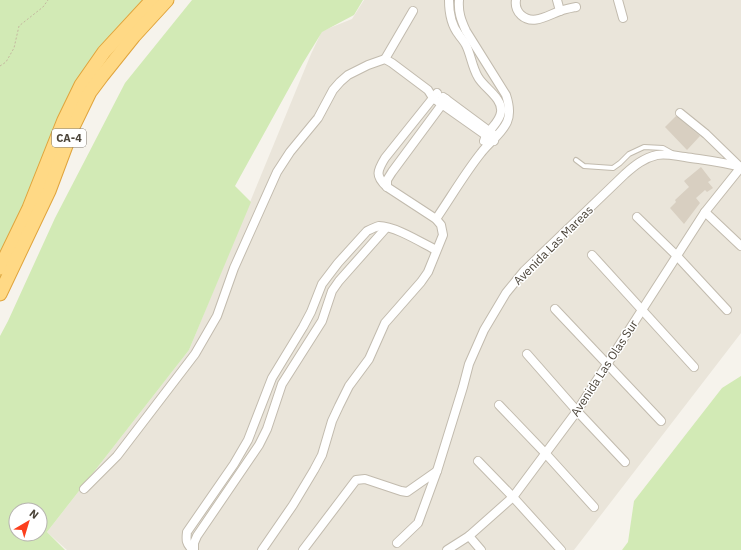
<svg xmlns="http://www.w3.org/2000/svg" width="741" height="550" font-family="'IBM Plex Sans',sans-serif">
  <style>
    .residential { fill: #eae5da }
    .green { fill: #d2eab5; fill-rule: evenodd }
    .building { fill: #d8cfc1 }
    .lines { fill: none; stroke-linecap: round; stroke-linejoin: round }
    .service-casing { stroke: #c2bbae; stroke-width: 6 }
    .minor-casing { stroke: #c2bbae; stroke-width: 10 }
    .trunk-casing { stroke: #e0a43c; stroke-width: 15 }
    .path { stroke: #c4b79f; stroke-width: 1; stroke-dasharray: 2 2; stroke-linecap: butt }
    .service { stroke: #fff; stroke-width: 4 }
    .minor { stroke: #fff; stroke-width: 8 }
    .trunk { stroke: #ffd985; stroke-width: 13 }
    .labels { text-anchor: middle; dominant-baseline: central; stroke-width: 3; stroke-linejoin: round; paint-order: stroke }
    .shield { fill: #fff; stroke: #817c74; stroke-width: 1 }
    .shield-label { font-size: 11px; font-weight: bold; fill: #4b4439 }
    .street-label { font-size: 12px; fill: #4b4439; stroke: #fff }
  </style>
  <rect width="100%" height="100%" fill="#f6f3ec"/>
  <path class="residential" d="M364,0H741V333L574,550H67L47,532L189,350L311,54L322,31L352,19Z"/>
  <g class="green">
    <path d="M0,0H162L115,55L48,170L0,279Z"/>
    <path d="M192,0H363L354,15L322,32L303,63L235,186L251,202L189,350L47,532L65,550H0V336L8,321L55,218L125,83ZM16,510H40V534H16Z"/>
    <path d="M741,376V550H622L628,542L634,501L722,388Z"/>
  </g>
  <g class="building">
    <path d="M676,116L700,136L687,150L665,127Z"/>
    <path d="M701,167L711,180L708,182L713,188L707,192L705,190L696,198L700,203L684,224L670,208L676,202L675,200L689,187L684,181Z"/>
  </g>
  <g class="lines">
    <defs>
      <path id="service" d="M576,160L584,166L613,168L620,163L629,154L644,147L663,148L672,153"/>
      <g id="minor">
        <path d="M449,0C449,13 451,25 459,35C461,38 464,41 466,45C471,55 472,67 478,77C484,88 503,98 501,112C500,123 487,130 484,141"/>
        <path d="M516,0C515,6 517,11 521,15C533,26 548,15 560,11C565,9 571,8 576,7"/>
        <path d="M557,0L560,11"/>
        <path d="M618,0L623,18"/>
        <path d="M385,59L413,11"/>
        <path d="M443,97L493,134"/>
        <path d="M680,113L706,134L740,167"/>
        <path d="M387,187V180L392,172L446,99"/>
        <path d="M705,212L741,246"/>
        <path d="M637,217L676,255L727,310"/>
        <path d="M436,219C451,197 465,173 481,153C489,142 501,135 507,122C511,113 509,104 506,95L466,31C461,20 458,12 459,0"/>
        <path d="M592,255L694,367"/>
        <path d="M555,309L661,421"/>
        <path d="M527,354L577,411L625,462"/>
        <path d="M499,405L546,454L594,507"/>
        <path d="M478,461L513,497L561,550"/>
        <path d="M84,489L117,456L195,354L217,316L234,268L277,172L290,152L318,118L333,90L340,82L348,75L368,65L385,59L392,63L428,90L433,98L494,141"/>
        <path d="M469,536L481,550"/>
        <path d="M397,543L418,523L437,471L463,387L469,364L484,330L506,293L524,271L625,174C635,165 644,158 657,155C666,153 676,156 685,157C704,160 723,162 741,167"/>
        <path d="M193,550C186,544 186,540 187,532L234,464L248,440L272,378L303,327L311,312L322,284L338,263L367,231C371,229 375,227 379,226C395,226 422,243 436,250"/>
        <path d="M194,550V543L197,536L259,445L267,429L282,384L322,321L332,291L339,281L386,228"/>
        <path d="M262,550L293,505L314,470L322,455L332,421L339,406L349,386L369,359L385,323L421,282L428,272L443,235L441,225L436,219L387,187C375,176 377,171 385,158L437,93"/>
        <path d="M303,550L356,480L365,479L401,491L407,492L437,471"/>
        <path d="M447,550L469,536L513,497L577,411L705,212L741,167"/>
      </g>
      <g id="trunk">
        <path d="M0,268L29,208L64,120L81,85L104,52L152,0"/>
        <path d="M0,294L49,191L73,127L90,92L102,76L134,36L167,0"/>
      </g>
    </defs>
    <use href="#service" class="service-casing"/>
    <use href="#minor" class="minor-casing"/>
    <use href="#trunk" class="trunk-casing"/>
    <path class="path" d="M0,66L6,62L14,48L19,26L43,7L48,0"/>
    <use href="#service" class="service"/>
    <use href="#minor" class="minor"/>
    <use href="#trunk" class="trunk"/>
  </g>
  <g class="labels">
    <rect class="shield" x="52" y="129" width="34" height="18" rx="3"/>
    <g class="shield-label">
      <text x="69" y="138">CA-4</text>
    </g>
    <g class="street-label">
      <text transform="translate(553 245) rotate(-45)">Avenida Las Mareas</text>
      <text transform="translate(604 368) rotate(-57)">Avenida Las Olas Sur</text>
    </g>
  </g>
  <g transform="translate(28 522) rotate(38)"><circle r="19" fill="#ffffff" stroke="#b7b4b0"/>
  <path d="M0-3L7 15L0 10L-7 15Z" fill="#fc3f1d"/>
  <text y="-6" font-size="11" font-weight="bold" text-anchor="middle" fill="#4b4439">N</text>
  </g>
</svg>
